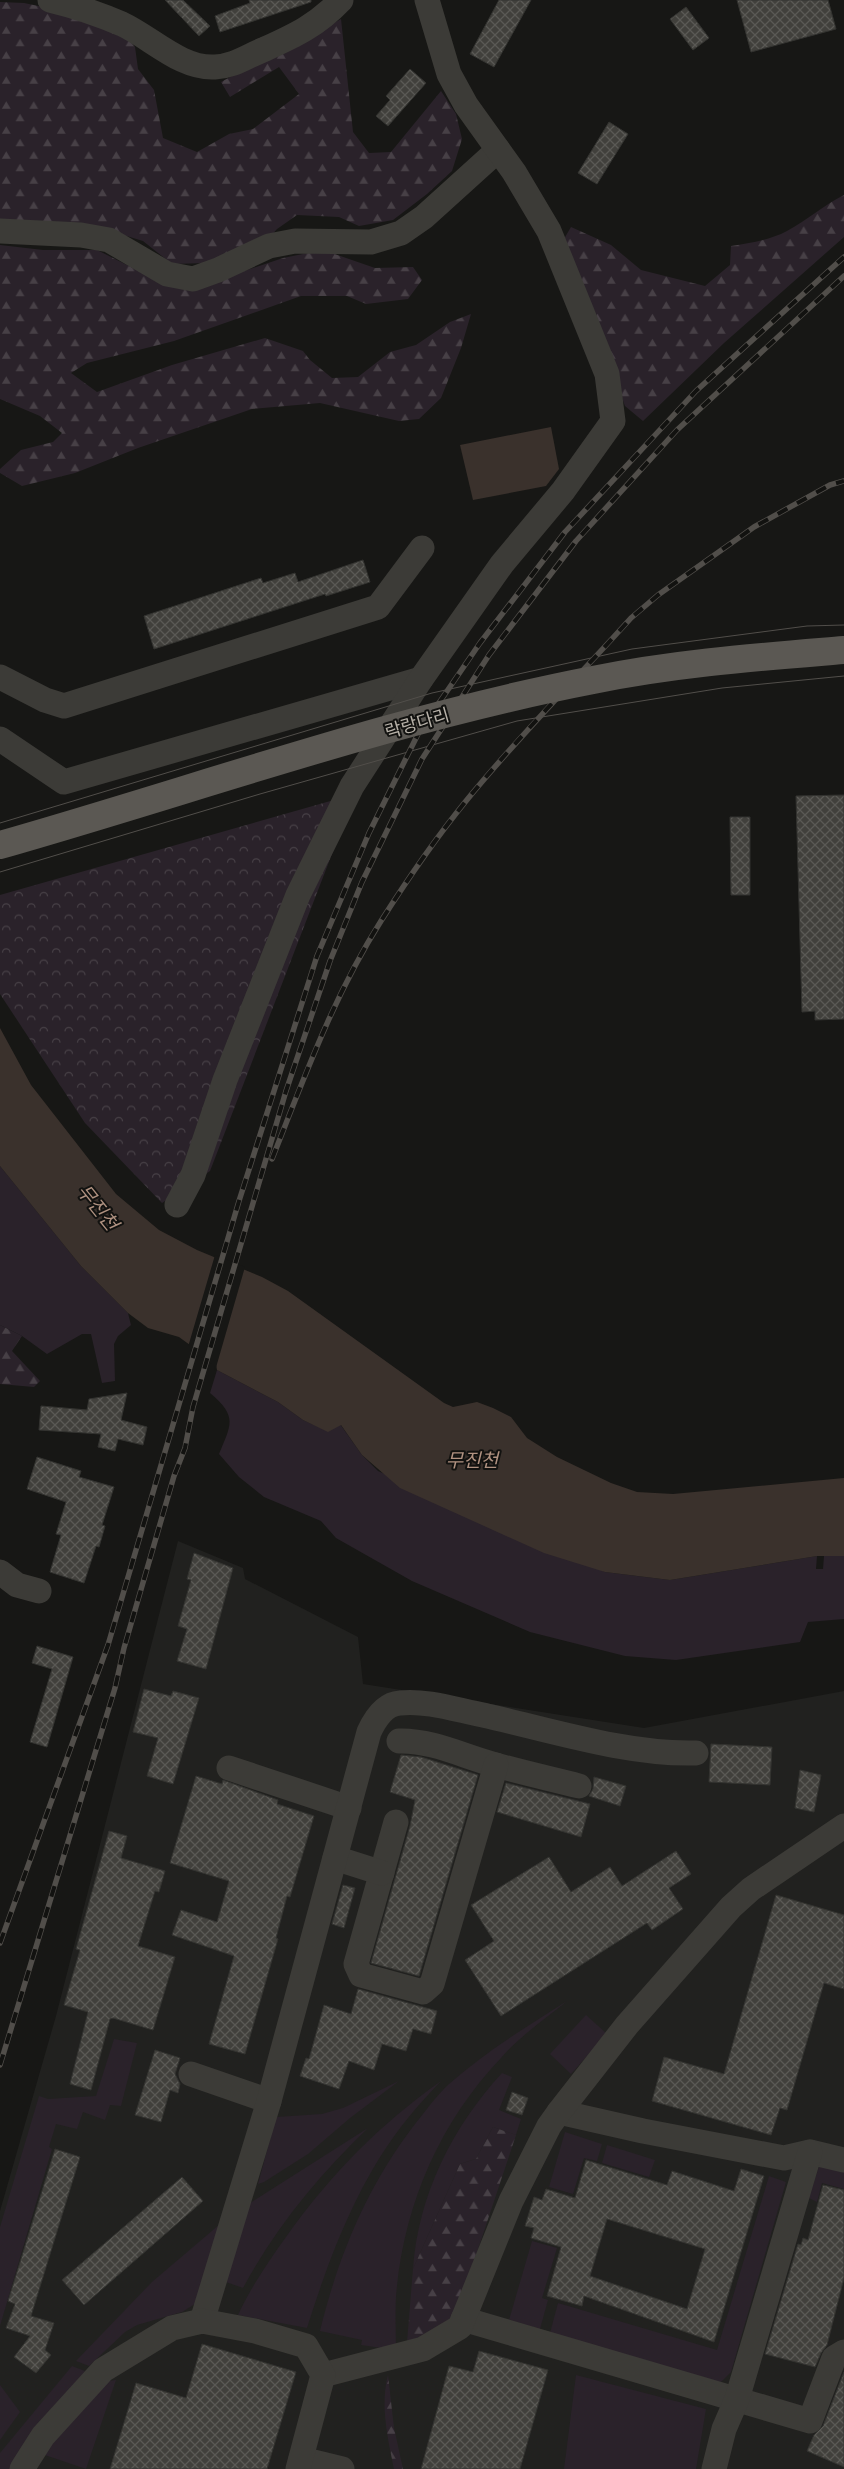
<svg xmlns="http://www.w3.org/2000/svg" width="844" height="2469" font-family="'DejaVu Sans','Noto Sans KR',sans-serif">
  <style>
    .built { fill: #21211f }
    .green { fill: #2a222a }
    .forest { fill: url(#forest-firs) }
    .park { fill: url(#park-crowns) }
    .water { fill: #3a312c }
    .pier { fill: #171715 }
    .building { fill: url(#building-cross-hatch); stroke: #333330; fill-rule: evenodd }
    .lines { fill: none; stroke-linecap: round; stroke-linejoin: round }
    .minor { stroke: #3c3b37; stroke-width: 25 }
    .tram { stroke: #514e4a; stroke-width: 1 }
    .rail-casing { stroke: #514e4a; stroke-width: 5.5 }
    .rail { stroke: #121210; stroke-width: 4; stroke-dasharray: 11; stroke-linecap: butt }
    .major-bridge { stroke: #5b5853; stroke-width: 28 }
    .labels { text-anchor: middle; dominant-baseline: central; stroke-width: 4; stroke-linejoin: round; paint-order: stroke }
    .street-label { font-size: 18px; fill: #b7b1a8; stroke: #121210 }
    .water-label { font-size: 19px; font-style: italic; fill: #b09281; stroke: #121210 }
  </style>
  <defs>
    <pattern id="forest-firs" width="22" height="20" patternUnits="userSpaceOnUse" patternTransform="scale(1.25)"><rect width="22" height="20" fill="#2a222a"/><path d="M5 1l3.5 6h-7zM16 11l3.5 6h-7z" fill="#474046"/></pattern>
    <pattern id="park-crowns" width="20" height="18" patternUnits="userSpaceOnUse" patternTransform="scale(1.25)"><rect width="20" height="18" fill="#2a222a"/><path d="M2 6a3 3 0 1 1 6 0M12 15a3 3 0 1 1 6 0" fill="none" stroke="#474046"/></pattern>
    <pattern id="building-cross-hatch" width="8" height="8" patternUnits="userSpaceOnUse" patternTransform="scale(1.25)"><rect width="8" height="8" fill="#41403c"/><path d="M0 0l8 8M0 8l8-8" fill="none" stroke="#5a5955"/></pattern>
  </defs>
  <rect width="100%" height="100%" fill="#171715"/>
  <path class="built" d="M178,1541L243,1568L245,1579L358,1637L363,1684L644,1728L844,1691V2469H0V2211L56,2016Z"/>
  <g class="green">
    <path d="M0,1166L81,1266L128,1313L131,1325L118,1336L114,1344L115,1381L102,1383L91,1334H82L47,1354L22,1336L0,1325Z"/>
    <path d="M217,1370L278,1402L303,1420L328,1431L340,1424L362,1455L378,1471L605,1572L670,1580L817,1556L816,1569H823L824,1556H844V1619L808,1622L800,1642L676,1660L625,1656L530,1632L412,1581L336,1538L321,1521L264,1497L239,1477L219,1454C232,1423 237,1416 210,1393Z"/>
    <path d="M567,2001C545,2019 520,2036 501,2058C439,2123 403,2207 396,2297C395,2314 396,2333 396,2350L361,2345L362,2340L320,2331C338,2257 366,2189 412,2128C424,2113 435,2097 449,2084C485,2052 526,2027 567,2001Z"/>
    <path d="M586,2015L607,2034L571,2074L550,2054Z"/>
    <path d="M114,2039L137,2043L121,2106L110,2105L105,2120L83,2112L77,2129L56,2124L49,2147L52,2149L0,2326V2227L39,2096L48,2099L96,2096Z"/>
    <path d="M502,2073L512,2077L499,2110L521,2119L516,2135L493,2127L476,2159L460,2164L413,2269C418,2196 452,2127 502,2073Z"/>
    <path d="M399,2081L350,2118L308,2154L264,2182L258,2184L276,2117L322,2114L343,2108Z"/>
    <path d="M441,2081C430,2093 418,2105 408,2118C359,2178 330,2255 307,2328L238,2315C251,2287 268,2262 286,2237C330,2175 379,2125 441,2081Z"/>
    <path d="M368,2128C318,2176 276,2227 243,2288L226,2282L250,2203Z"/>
    <path d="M565,2132L602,2144L597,2161L584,2158L573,2194L549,2187Z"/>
    <path d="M607,2145L655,2160L649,2177L602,2163Z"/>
    <path d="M819,2166L844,2170V2189L822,2183L817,2202L809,2198Z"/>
    <path d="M769,2176L786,2182L731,2372L721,2382L714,2381L550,2333L558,2303L717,2350Z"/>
    <path d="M226,2219L195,2304L182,2312L137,2325L125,2332L89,2366L76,2361L152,2282Z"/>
    <path d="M532,2241L557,2248L542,2298L548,2300L540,2329L509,2320Z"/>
    <path d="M72,2366L85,2371L11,2469H0V2453Z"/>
    <path d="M576,2375L706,2409L696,2469H564Z"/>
    <path d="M116,2380L86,2469L39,2453L102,2382Z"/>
    <path d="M0,2385L20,2412L0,2440Z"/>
  </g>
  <g class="forest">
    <path d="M0,2L24,3L62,11L124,35L135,47L138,69L154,90L163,138L197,152L229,134L253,129L299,94L279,67L230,97L221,82C261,59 302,42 341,19L353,132L369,153L391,152L441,91L456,114L462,139L452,171L427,194L393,220L359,226L339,217L297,215L277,229L266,241L206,263L172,264L143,241L94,226L0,222Z"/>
    <path d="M844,195V237L724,343L643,421L625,406L564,239L571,227L611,245L641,270L705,286L730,265L731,246C750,243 770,240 787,231C807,220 824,205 844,195Z"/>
    <path d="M0,245L43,250H97L139,271L199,286L283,258L323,250L375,268L413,267L422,280L408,299L366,304L347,296H301L174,341L87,363L71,373L97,392L172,365L265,338L303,351L310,360L332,378L358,377L390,352L416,345L450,322L471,314L461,348L441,398L419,419L399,421L320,403L252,409L138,448L75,473L22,486L0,473V469L21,450L53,442L62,433L40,416L0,399Z"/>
    <path d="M0,1325L22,1336L12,1351L40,1381L34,1387L0,1384Z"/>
    <path d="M493,2127L516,2135L457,2312L450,2323L407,2343L413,2269L460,2164L476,2159Z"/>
    <path d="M388,2375L394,2428L403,2469H394C388,2438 380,2406 388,2375Z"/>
  </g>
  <path class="park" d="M355,794L210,1171L162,1203L85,1123L0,994V895Z"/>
  <g class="water">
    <path d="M551,427L559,469L546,486L473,500L460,445Z"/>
    <path d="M0,1028L31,1085L116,1194L159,1230L197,1250L262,1277L288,1291L444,1403L453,1407L477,1402L493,1408L511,1417L527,1438L557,1457L611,1483L637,1492L673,1494L844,1478V1556H817L670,1580L605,1572L544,1553L400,1488L362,1455L341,1425L328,1432L303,1420L278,1402L217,1370L216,1364L179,1337L148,1328L128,1313L81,1266L0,1166Z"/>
  </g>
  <path class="pier" d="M215,1255L245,1267L215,1371L214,1366L188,1347Z"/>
  <g class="building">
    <path d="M165,0H183L210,26L199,36Z"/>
    <path d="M249,0H311V2L220,32L215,16L250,3Z"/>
    <path d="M499,0H531L494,67L470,54Z"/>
    <path d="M737,0H828L836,29L751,52Z"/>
    <path d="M686,7L709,38L693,50L670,19Z"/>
    <path d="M410,69L426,83L388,126L376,116L390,100L386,96Z"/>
    <path d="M609,122L628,134L597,184L578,173Z"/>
    <path d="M363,560L370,582L326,596L325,594L154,649L144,616L261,578L263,583L295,573L298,582Z"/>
    <path d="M844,795V1019L815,1020V1011L802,1012L796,796Z"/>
    <path d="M730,817H750V895H731Z"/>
    <path d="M127,1393L121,1420L147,1427L143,1445L118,1439L115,1451L98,1447L101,1434L39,1430L41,1406L87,1410L89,1399Z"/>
    <path d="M37,1457L81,1471L79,1477L114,1487L102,1525L105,1526L99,1547L96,1546L84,1583L50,1572L61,1535L56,1534L66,1502L27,1489Z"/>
    <path d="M194,1553L233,1568L206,1669L177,1661L187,1629L178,1626L191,1580L187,1579Z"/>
    <path d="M37,1646L73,1657L47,1747L30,1742L52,1669L32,1663Z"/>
    <path d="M144,1689L171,1696L173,1691L199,1698L173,1784L147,1776L158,1738L133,1732Z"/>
    <path d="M711,1744L772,1747L770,1785L709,1782Z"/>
    <path d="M401,1755L421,1757L478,1775L419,1976L371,1963L410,1826L415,1800L390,1792Z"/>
    <path d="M800,1770L821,1775L814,1812L795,1808Z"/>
    <path d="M196,1776L222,1784L223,1780L278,1800L277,1804L314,1816L290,1897L287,1896L276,1938L278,1939L245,2054L209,2044L234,1956L172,1935L181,1910L217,1922L229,1881L170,1863Z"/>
    <path d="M594,1777L626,1786L620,1806L589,1796L593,1789Z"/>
    <path d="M506,1783L590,1804L581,1837L497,1812Z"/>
    <path d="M109,1831L127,1836L121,1858L165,1871L159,1892L155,1891L138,1946L175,1957L153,2030L113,2018L110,2019L91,2090L70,2084L88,2012L64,2005L80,1950L76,1949Z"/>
    <path d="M676,1851L691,1874L669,1888L683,1909L652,1930L647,1923L501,2016L465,1960L494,1941L471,1905L549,1857L571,1892L610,1867L622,1886Z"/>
    <path d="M343,1885L355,1888L344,1928L332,1924Z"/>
    <path d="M776,1895L844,1915V1989L824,1983L787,2110L780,2108L771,2135L652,2101L664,2057L724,2074Z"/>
    <path d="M358,1989L437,2011L431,2034L413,2029L406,2051L382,2044L374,2070L349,2061L339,2089L300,2076L306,2058L309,2059L324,2005L351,2014Z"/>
    <path d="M155,2050L180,2058L175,2074L180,2084L178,2093L170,2090L161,2122L135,2115Z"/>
    <path d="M512,2092L528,2098L522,2115L506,2110Z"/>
    <path d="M55,2149L80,2157L31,2316L54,2323L45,2350L51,2355L36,2373L14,2357L30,2336L6,2328L15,2304L8,2301Z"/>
    <path d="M586,2160L667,2185L672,2171L734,2191L741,2169L764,2176L714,2342L584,2296L582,2306L547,2296L561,2247L531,2238L534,2228L525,2226L534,2197L542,2200L546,2189L575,2198ZM607,2219L705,2249L687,2309L590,2276Z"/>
    <path d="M182,2177L203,2201L84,2305L62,2280Z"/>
    <path d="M823,2185L844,2190V2278L827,2345L821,2353L815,2367L765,2354L798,2244L801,2245L803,2238L808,2240Z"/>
    <path d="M202,2344L296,2372L267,2469H110L136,2383L186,2398Z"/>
    <path d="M479,2351L548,2370L520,2469H421L449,2366L473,2372Z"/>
    <path d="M844,2372V2467L807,2451L814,2435L823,2426Z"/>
  </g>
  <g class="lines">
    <g class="minor">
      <path d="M50,0C75,6 99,14 122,24C152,38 181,69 215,67C235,66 247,56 265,49C296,35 317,25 341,0"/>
      <path d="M0,231L81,235L109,240L167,274L193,279L218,270L269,246L295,241L371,242L401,233L424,217L498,150"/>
      <path d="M0,677L45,700L64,706L378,607L422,548"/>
      <path d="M0,739L64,782L421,679"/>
      <path d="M177,1205L193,1175L225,1080L298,895L352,786L421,679L502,564L563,491L613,421L607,374L549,231L514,172L466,105L449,74L427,0"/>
      <path d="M0,1572L17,1585L39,1591"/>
      <path d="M399,1741C432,1740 465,1757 496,1765C524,1773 552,1779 579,1786"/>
      <path d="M229,1768L349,1808"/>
      <path d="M396,1822L356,1964L361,1975L423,1992L432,1984L496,1765"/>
      <path d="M335,1858L382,1873"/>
      <path d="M191,2074L269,2101"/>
      <path d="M559,2112L643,2131L784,2158L810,2152L844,2160"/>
      <path d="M463,2319L810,2421L834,2358L844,2352"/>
      <path d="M202,2321L269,2101L369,1732C375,1719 384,1704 400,1703C426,1700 457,1710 483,1715C550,1730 628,1755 696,1753"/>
      <path d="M323,2375L423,2349L460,2327L511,2201L549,2126L559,2112L627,2025L731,1907L751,1889L844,1826"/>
      <path d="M301,2459L342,2469"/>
      <path d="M22,2469L43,2436L103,2370L172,2328L202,2321L255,2331L306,2346L323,2375L298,2469"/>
      <path d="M714,2469L724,2429L737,2399L810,2152"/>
    </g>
    <g class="tram">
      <path d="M0,823L432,693L632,649L807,626L844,625"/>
      <path d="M0,872L260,794L517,721L722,688L844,676"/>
    </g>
    <defs>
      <g id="rail">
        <path d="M272,1159C304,1078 334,995 381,921C407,880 435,839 466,801C517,738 577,678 631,618L658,595L754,527L830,485L844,481"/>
        <path d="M0,1943L108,1645L239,1201L317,956L369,833L419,732L480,643L565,532L696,391L844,257"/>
        <path d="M0,2065L115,1688L124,1648L174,1476L185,1448L193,1407L286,1091L330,961L362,882L422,759L489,655L576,541L677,430L844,276"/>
      </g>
    </defs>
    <use href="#rail" class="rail-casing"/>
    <use href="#rail" class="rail"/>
    <path class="major-bridge" d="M0,845C197,789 391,719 593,680C676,663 760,657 844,650"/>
  </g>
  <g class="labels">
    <g class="street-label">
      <text transform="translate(417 723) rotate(-16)">락랑다리</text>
    </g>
    <g class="water-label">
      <text transform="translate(98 1207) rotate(51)">무진천</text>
      <text x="472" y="1460">무진천</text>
    </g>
  </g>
</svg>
